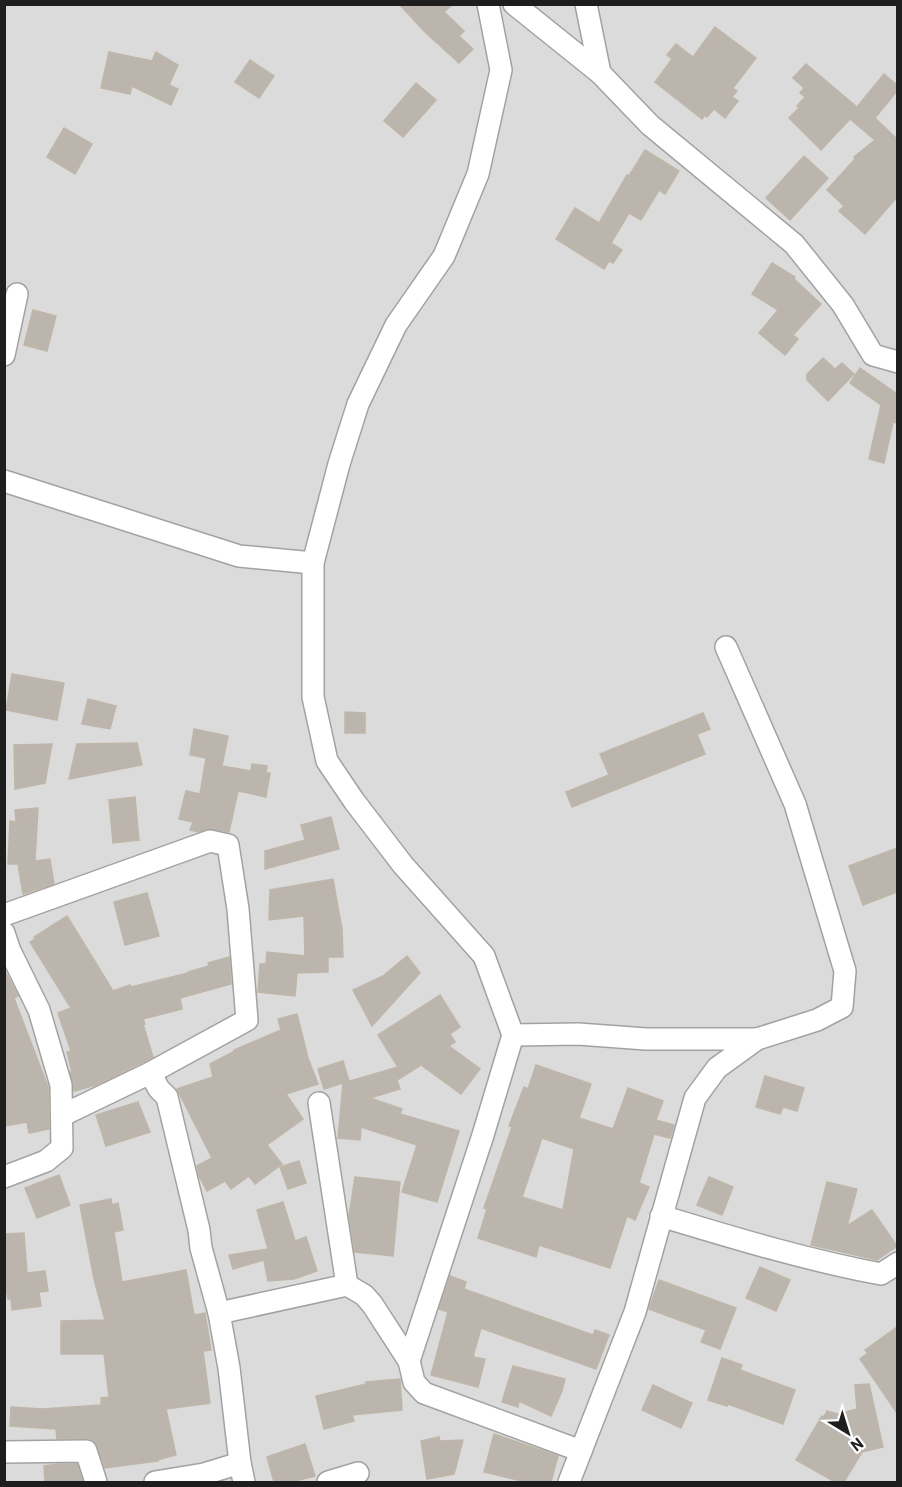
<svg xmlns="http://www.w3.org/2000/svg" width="902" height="1487" font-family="Barlow,sans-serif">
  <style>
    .residential { fill: #dcdbdb }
    .building { fill: #bbb5ae; stroke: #bfb6a9; stroke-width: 1.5; fill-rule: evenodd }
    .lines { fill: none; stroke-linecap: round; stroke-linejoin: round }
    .minor-casing { stroke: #a2a2a2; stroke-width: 24 }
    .minor { stroke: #fff; stroke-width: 21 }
  </style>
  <rect width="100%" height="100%" fill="#eeede5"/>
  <rect class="residential" x="5" y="5" width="892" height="1477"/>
  <g class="building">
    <path d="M399,4H453L444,12L464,31L459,36L473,49L459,63L424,31Z"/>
    <path d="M715,27L756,58L733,88L737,91L732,97L738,101L725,118L714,109L707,117L705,115L702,119L655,82L672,59L667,55L676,44L693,57Z"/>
    <path d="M109,52L152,61L156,52L178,65L169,85L178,89L171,105L132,86L130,94L101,88Z"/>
    <path d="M250,60L274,76L259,98L235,82Z"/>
    <path d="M806,64L857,107L884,74L897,85V91L875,118L897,139V197L865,234L839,211L844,206L827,190L855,159L854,157L875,140L850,119L821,150L789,118L799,108L797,106L805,97L800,93L804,88L793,78Z"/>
    <path d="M416,83L436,100L403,137L384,121Z"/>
    <path d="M64,128L92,144L75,174L47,157Z"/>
    <path d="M645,150L679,171L665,194L659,190L641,220L629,213L611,243L622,250L613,263L609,261L604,269L556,239L575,208L599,223L627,175L629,176Z"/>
    <path d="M804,156L828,178L790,220L766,198Z"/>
    <path d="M772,263L795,277L794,279L821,304L793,335L798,339L785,355L759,333L778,310L752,294Z"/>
    <path d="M33,310L56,316L47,351L24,345Z"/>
    <path d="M823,358L835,369L842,363L854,374L828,401L807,380V374Z"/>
    <path d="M860,368L897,394V423L893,422L884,463L869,459L881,405L850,383Z"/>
    <path d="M12,674L64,683L57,720L6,710Z"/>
    <path d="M88,699L116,706L110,729L82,724Z"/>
    <path d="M345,712L365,713V733H345Z"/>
    <path d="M703,713L710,729L697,734L705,754L572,807L566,792L609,775L600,754Z"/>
    <path d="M194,729L228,736L222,766L251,771L252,764L267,766L266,773H270L266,797L238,791L229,832L212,829L198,832L190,830L193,822L179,819L186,791L200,794L206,758L190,755Z"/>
    <path d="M137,743L142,765L69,779L77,744Z"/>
    <path d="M52,744L45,783L15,789L14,745Z"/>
    <path d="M135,797L139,840L113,843L109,800Z"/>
    <path d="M38,808L35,861L50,859L54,884L23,894L18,864H8L10,821L16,822L15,810Z"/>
    <path d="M331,817L339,849L265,869V851L305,840L301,825Z"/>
    <path d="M897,848V892L863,905L849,866Z"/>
    <path d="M333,879L342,929L343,957H328V972L297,973L295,996L258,992L260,964H266L267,952L305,956L304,916L269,920L270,890Z"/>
    <path d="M147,893L159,936L125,945L114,902Z"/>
    <path d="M67,916L113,991L130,985L131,987L188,973V972L209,966L208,963L229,957L231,984L180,998L182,1009L143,1019L145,1024H143L153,1057L96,1085L74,1091L70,1072H72L67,1052L71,1051L58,1013L71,1008L30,942L35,939L34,937Z"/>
    <path d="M407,956L420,973L372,1026L353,990L383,976Z"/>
    <path d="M4,969L18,996L14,998L48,1087L49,1129L29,1133L27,1122L4,1126Z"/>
    <path d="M440,995L460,1027L450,1034L455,1042L449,1046L480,1069L461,1094L421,1065L397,1080L400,1089L370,1098L402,1109L400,1114L459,1131L437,1202L402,1192L417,1145L361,1127L360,1140L338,1138L343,1083L398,1067L378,1035Z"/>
    <path d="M297,1014L308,1058L318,1084L286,1094L303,1119L267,1145L282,1164L255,1184L249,1176L231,1189L225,1181L207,1191L199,1176L197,1166L212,1158L177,1089L213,1077L210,1064L235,1051L234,1050L281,1030L278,1019Z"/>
    <path d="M343,1061L349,1081L324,1089L318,1069Z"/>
    <path d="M536,1065L591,1084L579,1118L613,1129L628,1088L663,1101L656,1120L674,1125L670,1138L654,1134L639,1183L649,1187L635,1220L627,1216L610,1268L539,1245L536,1257L478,1238L487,1209L484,1208L512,1127L509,1126L524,1087L528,1089ZM542,1138L574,1149L563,1210L522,1197Z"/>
    <path d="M765,1076L804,1088L797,1111L783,1107L780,1114L756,1107Z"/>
    <path d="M138,1102L150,1132L106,1146L96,1115Z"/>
    <path d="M299,1161L306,1183L288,1189L280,1167Z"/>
    <path d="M59,1175L70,1205L37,1218L25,1188Z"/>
    <path d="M355,1177L400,1182L393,1256L355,1252L349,1216Z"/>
    <path d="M709,1177L733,1187L722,1215L697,1205Z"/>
    <path d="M827,1182L857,1189L847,1226L872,1210L897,1246L877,1260L811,1245Z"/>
    <path d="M111,1199L112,1205L118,1203L123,1230L114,1232L122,1282L186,1270L194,1315L205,1313L211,1350L203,1351L210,1403L166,1409L176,1455L157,1460L158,1461L105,1468L98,1447L93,1440L86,1438L57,1439L56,1429L10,1426L11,1407L42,1409L101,1405V1398L109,1397L104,1354H61V1321L105,1320L94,1279L80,1205Z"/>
    <path d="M283,1202L295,1241L306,1237L317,1271L294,1279L268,1281L264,1260L233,1269L229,1255L268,1249L257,1210Z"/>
    <path d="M24,1233L27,1273L45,1271L48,1291L39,1292L41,1306L12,1310L11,1299H8L7,1293H4V1234Z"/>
    <path d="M760,1267L790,1280L776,1311L746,1298Z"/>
    <path d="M450,1276L466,1282L464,1289L593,1335L595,1330L609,1335L596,1369L481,1328L473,1357L485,1359L478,1387L431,1375L448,1312L439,1309Z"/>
    <path d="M659,1280L736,1308L720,1349L701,1342L706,1330L649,1309Z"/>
    <path d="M897,1327V1413L860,1359L868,1353L865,1350Z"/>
    <path d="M722,1358L742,1365L740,1370L795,1390L783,1424L728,1404L727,1406L708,1400Z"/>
    <path d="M513,1366L565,1379L562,1391L551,1416L519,1401L518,1407L502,1402Z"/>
    <path d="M400,1379L402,1410L352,1415L354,1421L324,1429L316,1396L366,1384V1382Z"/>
    <path d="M869,1384L883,1447L862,1452L844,1482H835L796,1460L822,1416L824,1417L827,1411L837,1414L857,1409L855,1385Z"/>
    <path d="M653,1385L692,1403L681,1428L642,1410Z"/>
    <path d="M494,1434L558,1456L551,1482H526L484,1472Z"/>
    <path d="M439,1437L440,1441L463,1440L454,1474L427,1479L421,1441Z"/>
    <path d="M305,1444L315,1476L292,1482H274L267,1457Z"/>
    <path d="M58,1464H77L83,1482H45L44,1466Z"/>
  </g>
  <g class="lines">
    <defs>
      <g id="minor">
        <path d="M514,4L600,73L586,4"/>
        <path d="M600,73L650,125L794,244L843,305L873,355L898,362"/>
        <path d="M4,355L17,294"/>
        <path d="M4,481L239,556L313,563"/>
        <path d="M726,647L795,804L845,971L842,1007L817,1020L757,1039"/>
        <path d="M4,915L210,841L228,845L238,909L247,1020L150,1073"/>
        <path d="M4,933L10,951L39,1010L61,1085L62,1148L46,1161L4,1177"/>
        <path d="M513,1035L578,1034L646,1039H757L717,1068L695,1098L635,1312L569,1482"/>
        <path d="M319,1103L347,1285"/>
        <path d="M63,1115L150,1073L159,1089L167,1097L199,1230L201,1248L219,1313L229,1368L240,1463L244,1482"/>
        <path d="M661,1216C734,1238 806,1260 881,1274L898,1263"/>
        <path d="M219,1313L347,1285L364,1295L372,1304L409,1361L414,1382L424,1393L581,1451"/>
        <path d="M409,1361L483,1135L513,1035L484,956L403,865L354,801L327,761L313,697V563L339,464L358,404L396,325L444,256L478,174L501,70L488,4"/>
        <path d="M4,1452L86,1451L96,1482"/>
        <path d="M155,1482L204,1474L240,1463"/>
        <path d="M328,1482L358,1473"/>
      </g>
    </defs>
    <use href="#minor" class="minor-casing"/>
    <use href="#minor" class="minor"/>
  </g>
  <rect width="902" height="1487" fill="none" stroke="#1e1e1e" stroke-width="12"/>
  <g transform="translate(848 1433) rotate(142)" stroke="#ffffff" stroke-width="4.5" paint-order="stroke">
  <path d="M0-4.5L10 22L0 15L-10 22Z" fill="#1e1e1e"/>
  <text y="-9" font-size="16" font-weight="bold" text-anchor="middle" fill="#1e1e1e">N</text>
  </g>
</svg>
